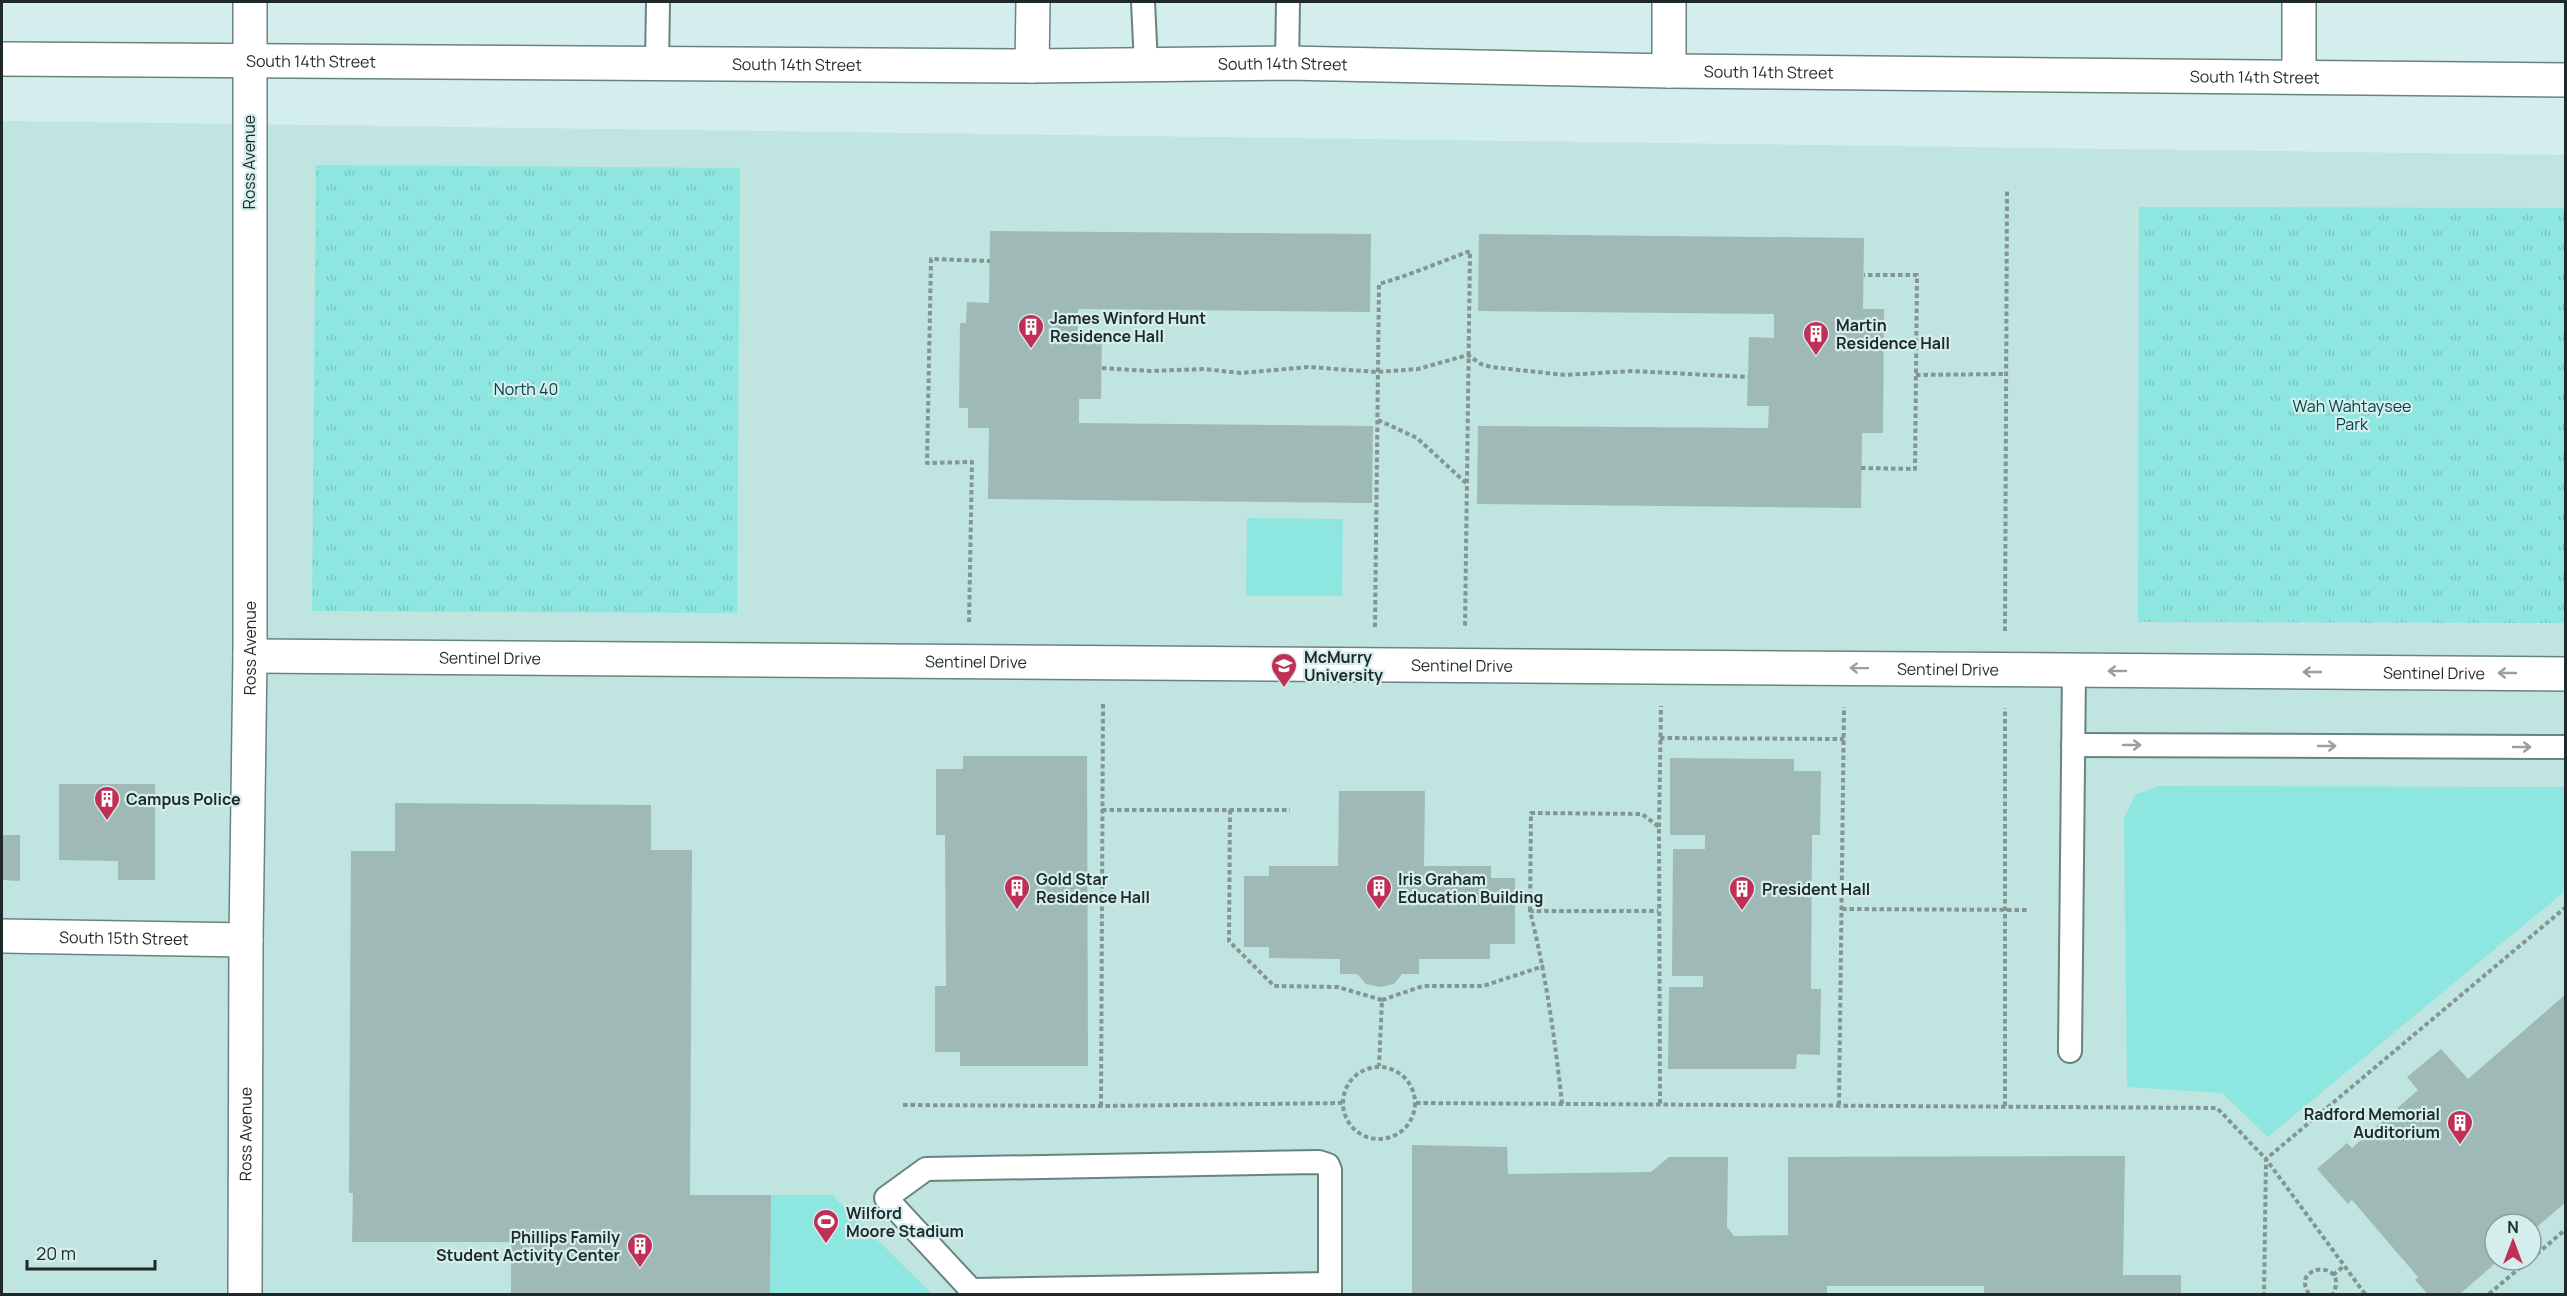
<svg xmlns="http://www.w3.org/2000/svg" width="2567" height="1296" font-family="Manrope,sans-serif">
  <style>
    .built { fill: #c0e4e0; fill-rule: evenodd }
    .grass { fill: #8ee6e0 }
    .park { fill: url(#park-tufts) }
    .building { fill: #9fb9b6 }
    .lines { fill: none; stroke-linecap: round; stroke-linejoin: round }
    .service-casing { stroke: #6a8381; stroke-width: 26 }
    .minor-casing { stroke: #6a8381; stroke-width: 36 }
    .secondary-casing { stroke: #6a8381; stroke-width: 36 }
    .path { stroke: #839695; stroke-width: 4; stroke-dasharray: 4.5 3; stroke-linecap: butt }
    .service { stroke: #fff; stroke-width: 22 }
    .minor { stroke: #fff; stroke-width: 33 }
    .secondary { stroke: #fff; stroke-width: 33 }
    .oneway { stroke: #9a9f9f }
    .labels { text-anchor: middle; dominant-baseline: central; stroke-width: 4.5; stroke-linejoin: round; paint-order: stroke }
    .street-label { font-size: 16px; fill: #1f2929; stroke: #d3eeec }
    .poi-label { font-size: 16px; font-weight: bold; fill: #1f2929; stroke: #d3eeec; text-anchor: start }
    .park-label { font-size: 16px; fill: #004542; stroke: #d3eeec }
  </style>
  <defs>
    <pattern id="park-tufts" width="24" height="20" patternUnits="userSpaceOnUse" patternTransform="scale(1.5)"><rect width="24" height="20" fill="#8ee6e0"/><path d="M3 7l-1-3M5 7V3M7 7l1-3M15 17l-1-3M17 17v-4M19 17l1-3" fill="none" stroke="#7ac5c0"/></pattern>
  </defs>
  <rect width="100%" height="100%" fill="#d3eeec"/>
  <path class="built" d="M2,121L2565,155V1294H2ZM2495,1224H2531V1260H2495Z"/>
  <g class="grass">
    <path d="M1247,518L1343,519L1342,596H1246Z"/>
    <path d="M2159,786L2565,787V891L2268,1137L2222,1093L2127,1087L2124,818L2135,795Z"/>
    <path d="M771,1195H832L932,1294H770Z"/>
  </g>
  <g class="park">
    <path d="M316,165L740,168L737,613L312,611Z"/>
    <path d="M2139,207L2565,208V623L2138,622Z"/>
  </g>
  <g class="building">
    <path d="M990,231L1371,234L1370,312L1078,309V332H1102L1101,399H1079V423L1373,426L1372,503L988,499L989,428H968V408H959L960,323H966L967,302L989,303Z"/>
    <path d="M1479,234L1864,238L1863,309H1884L1883,433H1862L1861,508L1477,504L1478,426L1768,428L1769,406H1747L1749,337L1774,338V314L1478,311Z"/>
    <path d="M963,756H1087L1088,1066H960V1052H935V986H946L945,835H936V769H963Z"/>
    <path d="M1670,758L1794,759V771H1821L1820,835H1812L1811,989H1821L1820,1055L1797,1054L1796,1069H1668L1669,987H1703V976H1672L1673,849H1705V835H1670Z"/>
    <path d="M59,784H155V880H118V861L59,860Z"/>
    <path d="M1339,791H1425L1424,866H1491V878H1515V944H1490V959H1419V974H1402L1394,984L1381,987L1366,984L1357,974H1340V959L1269,958V947H1244V876H1269V866H1338Z"/>
    <path d="M395,803L651,805V850H692L690,1195H771L770,1294H511V1242H352L353,1193H349L351,851H395Z"/>
    <path d="M2,835H20V881L2,880Z"/>
    <path d="M2566,994V1202L2531,1232V1224H2495V1260H2499L2460,1294H2428L2415,1280L2418,1277L2352,1200L2348,1204L2317,1169L2347,1143L2352,1148L2418,1090L2407,1077L2441,1049L2468,1079Z"/>
    <path d="M1412,1145L1507,1147L1508,1174L1651,1172L1669,1157H1728L1727,1227L1734,1236L1788,1235V1157L2125,1156L2123,1275H2181V1294H1984V1286H1827V1294H1412Z"/>
  </g>
  <g class="lines">
    <defs>
      <g id="service">
        <path d="M1143,2L1146,64"/>
        <path d="M657,63L658,2"/>
        <path d="M1287,63L1288,2"/>
        <path d="M2073,745L2566,747"/>
        <path d="M2070,1051L2074,670"/>
        <path d="M971,1290L1329,1284"/>
        <path d="M975,1294L886,1198L926,1169L1319,1162L1328,1165L1330,1170V1294"/>
      </g>
      <g id="minor">
        <path d="M1032,66L1033,2"/>
        <path d="M1669,71V2"/>
        <path d="M2299,76V2"/>
        <path id="s1" d="M250,656L2566,674"/>
        <path id="s2" d="M2,936L246,940"/>
        <path id="s3" d="M245,1294L246,940L250,656V2"/>
      </g>
      <g id="secondary">
        <path id="s4" d="M2,59L1032,66L1287,63L1669,71L2566,80"/>
      </g>
    </defs>
    <use href="#service" class="service-casing"/>
    <use href="#minor" class="minor-casing"/>
    <use href="#secondary" class="secondary-casing"/>
    <g class="path">
      <path d="M1102,368L1150,371L1204,369L1241,373L1308,367L1377,372L1418,369L1468,355L1481,364L1491,367L1565,375L1632,371L1748,377"/>
      <path d="M1916,375L2005,374"/>
      <path d="M1378,420L1417,438L1466,483"/>
      <path d="M1861,468L1915,469L1917,275H1864"/>
      <path d="M969,622L972,462L927,463L931,259L990,261"/>
      <path d="M1375,627L1379,284C1410,275 1440,262 1470,251L1465,628"/>
      <path d="M2005,631L2007,189"/>
      <path d="M1660,738L1844,739"/>
      <path d="M1102,810H1290"/>
      <path d="M1230,810L1229,941L1274,986L1338,987L1382,1000L1379,1066"/>
      <path d="M1659,827L1661,706"/>
      <path d="M1842,909L2028,910"/>
      <path d="M1530,911L1531,813L1642,814L1659,827L1660,1105"/>
      <path d="M1382,1000L1423,986H1483L1544,966"/>
      <circle cx="1379" cy="1103" r="36"/>
      <path d="M1416,1103L2217,1108L2266,1159L2264,1294"/>
      <path d="M1562,1104C1555,1039 1546,975 1530,911H1658"/>
      <path d="M903,1105L1101,1106L1342,1103"/>
      <path d="M1839,1105L1844,707"/>
      <path d="M1101,1106L1103,702"/>
      <path d="M2005,1106V708"/>
      <path d="M2531,1259L2566,1229"/>
      <path d="M2333,1275L2344,1266"/>
      <path d="M2309,1294C2289,1264 2350,1259 2333,1294"/>
      <path d="M2365,1294L2266,1159L2566,907"/>
      <path d="M2489,1294L2529,1260"/>
    </g>
    <use href="#service" class="service"/>
    <use href="#minor" class="minor"/>
    <use href="#secondary" class="secondary"/>
  </g>
  <defs><path id="oneway-shaft" d="M-6 0H5M1.5-3L5.5 0L1.5 3" fill="none" stroke-width="1.6" stroke-linecap="round" stroke-linejoin="round" transform="scale(1.5)"/></defs>
  <g class="oneway">
    <use href="#oneway-shaft" transform="translate(1859 668) rotate(-179)"/>
    <use href="#oneway-shaft" transform="translate(2117 671) rotate(-180)"/>
    <use href="#oneway-shaft" transform="translate(2312 672) rotate(-180)"/>
    <use href="#oneway-shaft" transform="translate(2507 673) rotate(-180)"/>
    <use href="#oneway-shaft" transform="translate(2132 745)"/>
    <use href="#oneway-shaft" transform="translate(2327 746)"/>
    <use href="#oneway-shaft" transform="translate(2522 747)"/>
  </g>
  <defs>
    <symbol id="building-pin" viewBox="-11 -11 22 30"><path d="M0 17L-7.5 6A9.5 9.5 0 1 1 7.5 6Z" fill="#c03056" stroke="#d3eeec"/><path d="M-4-6H4V6H1V3H-1V6H-4ZM-2.5-4.3h1.7v1.8h-1.7ZM.8-4.3h1.7v1.8H.8ZM-2.5-1h1.7V.8h-1.7ZM.8-1h1.7V.8H.8Z" fill="#fff"/></symbol>
    <symbol id="university-pin" viewBox="-11 -11 22 30"><path d="M0 17L-7.5 6A9.5 9.5 0 1 1 7.5 6Z" fill="#c03056" stroke="#d3eeec"/><path d="M0-5L7-2L0 1L-7-2ZM-4 1L0 2.5L4 1V4Q0 6-4 4Z" fill="#fff"/></symbol>
    <symbol id="stadium-pin" viewBox="-11 -11 22 30"><path d="M0 17L-7.5 6A9.5 9.5 0 1 1 7.5 6Z" fill="#c03056" stroke="#d3eeec"/><path d="M0-5a6.5 5 0 1 0 0 10a6.5 5 0 1 0 0-10ZM-3.5-1.8h7v3.6h-7Z" fill="#fff"/></symbol>
  </defs>
  <g fill-rule="evenodd">
    <use href="#building-pin" x="1016" y="312" width="30" height="40"/>
    <use href="#building-pin" x="1801" y="319" width="30" height="40"/>
    <use href="#university-pin" x="1269" y="651" width="30" height="40"/>
    <use href="#building-pin" x="92" y="784" width="30" height="40"/>
    <use href="#building-pin" x="1002" y="873" width="30" height="40"/>
    <use href="#building-pin" x="1364" y="873" width="30" height="40"/>
    <use href="#building-pin" x="1727" y="874" width="30" height="40"/>
    <use href="#building-pin" x="2445" y="1108" width="30" height="40"/>
    <use href="#stadium-pin" x="811" y="1207" width="30" height="40"/>
    <use href="#building-pin" x="625" y="1231" width="30" height="40"/>
  </g>
  <g class="labels">
    <g class="street-label">
      <text stroke="none"><textPath href="#s4" startOffset="309">South 14th Street</textPath></text>
      <text stroke="none"><textPath href="#s4" startOffset="795">South 14th Street</textPath></text>
      <text stroke="none"><textPath href="#s4" startOffset="1281">South 14th Street</textPath></text>
      <text stroke="none"><textPath href="#s4" startOffset="1767">South 14th Street</textPath></text>
      <text stroke="none"><textPath href="#s4" startOffset="2253">South 14th Street</textPath></text>
      <text transform="translate(249 162) rotate(-90)">Ross Avenue</text>
      <text stroke="none"><textPath href="#s3" startOffset="646">Ross Avenue</textPath></text>
      <text stroke="none"><textPath href="#s1" startOffset="240">Sentinel Drive</textPath></text>
      <text stroke="none"><textPath href="#s1" startOffset="726">Sentinel Drive</textPath></text>
      <text stroke="none"><textPath href="#s1" startOffset="1212">Sentinel Drive</textPath></text>
      <text stroke="none"><textPath href="#s1" startOffset="1698">Sentinel Drive</textPath></text>
      <text stroke="none"><textPath href="#s1" startOffset="2184">Sentinel Drive</textPath></text>
      <text stroke="none"><textPath href="#s2" startOffset="122">South 15th Street</textPath></text>
      <text stroke="none"><textPath href="#s3" startOffset="160">Ross Avenue</textPath></text>
    </g>
    <g class="poi-label">
      <text x="1050" y="318">James Winford Hunt<tspan x="1050" dy="18">Residence Hall</tspan></text>
      <text x="1836" y="325">Martin<tspan x="1836" dy="18">Residence Hall</tspan></text>
      <text x="1304" y="657">McMurry<tspan x="1304" dy="18">University</tspan></text>
      <text x="126" y="799">Campus Police</text>
      <text x="1036" y="879">Gold Star<tspan x="1036" dy="18">Residence Hall</tspan></text>
      <text x="1398" y="879">Iris Graham<tspan x="1398" dy="18">Education Building</tspan></text>
      <text x="1762" y="889">President Hall</text>
      <text x="2440" y="1114" text-anchor="end">Radford Memorial<tspan x="2440" dy="18">Auditorium</tspan></text>
      <text x="846" y="1213">Wilford<tspan x="846" dy="18">Moore Stadium</tspan></text>
      <text x="620" y="1237" text-anchor="end">Phillips Family<tspan x="620" dy="18">Student Activity Center</tspan></text>
    </g>
    <g class="park-label">
      <text x="526" y="389">North 40</text>
      <text x="2352" y="406">Wah Wahtaysee<tspan x="2352" dy="18">Park</tspan></text>
    </g>
  </g>
  <rect width="2567" height="1296" fill="none" stroke="#1f2929" stroke-width="6"/>
  <g transform="translate(2513 1242)"><circle r="28" fill="#d3eeec" stroke="#8b9f9e" stroke-width="1.5"/>
  <path d="M0-4.5L10 22L0 15L-10 22Z" fill="#c03056"/>
  <text y="-9" font-size="16" font-weight="bold" text-anchor="middle" fill="#1f2929">N</text>
  </g>
  <path d="M27 1260v9h128v-9" fill="none" stroke="#1f2929" stroke-width="3"/>
  <text x="36" y="1260" font-size="18" fill="#1f2929" stroke="#d3eeec" stroke-width="4.5" paint-order="stroke">20 m</text>
</svg>
